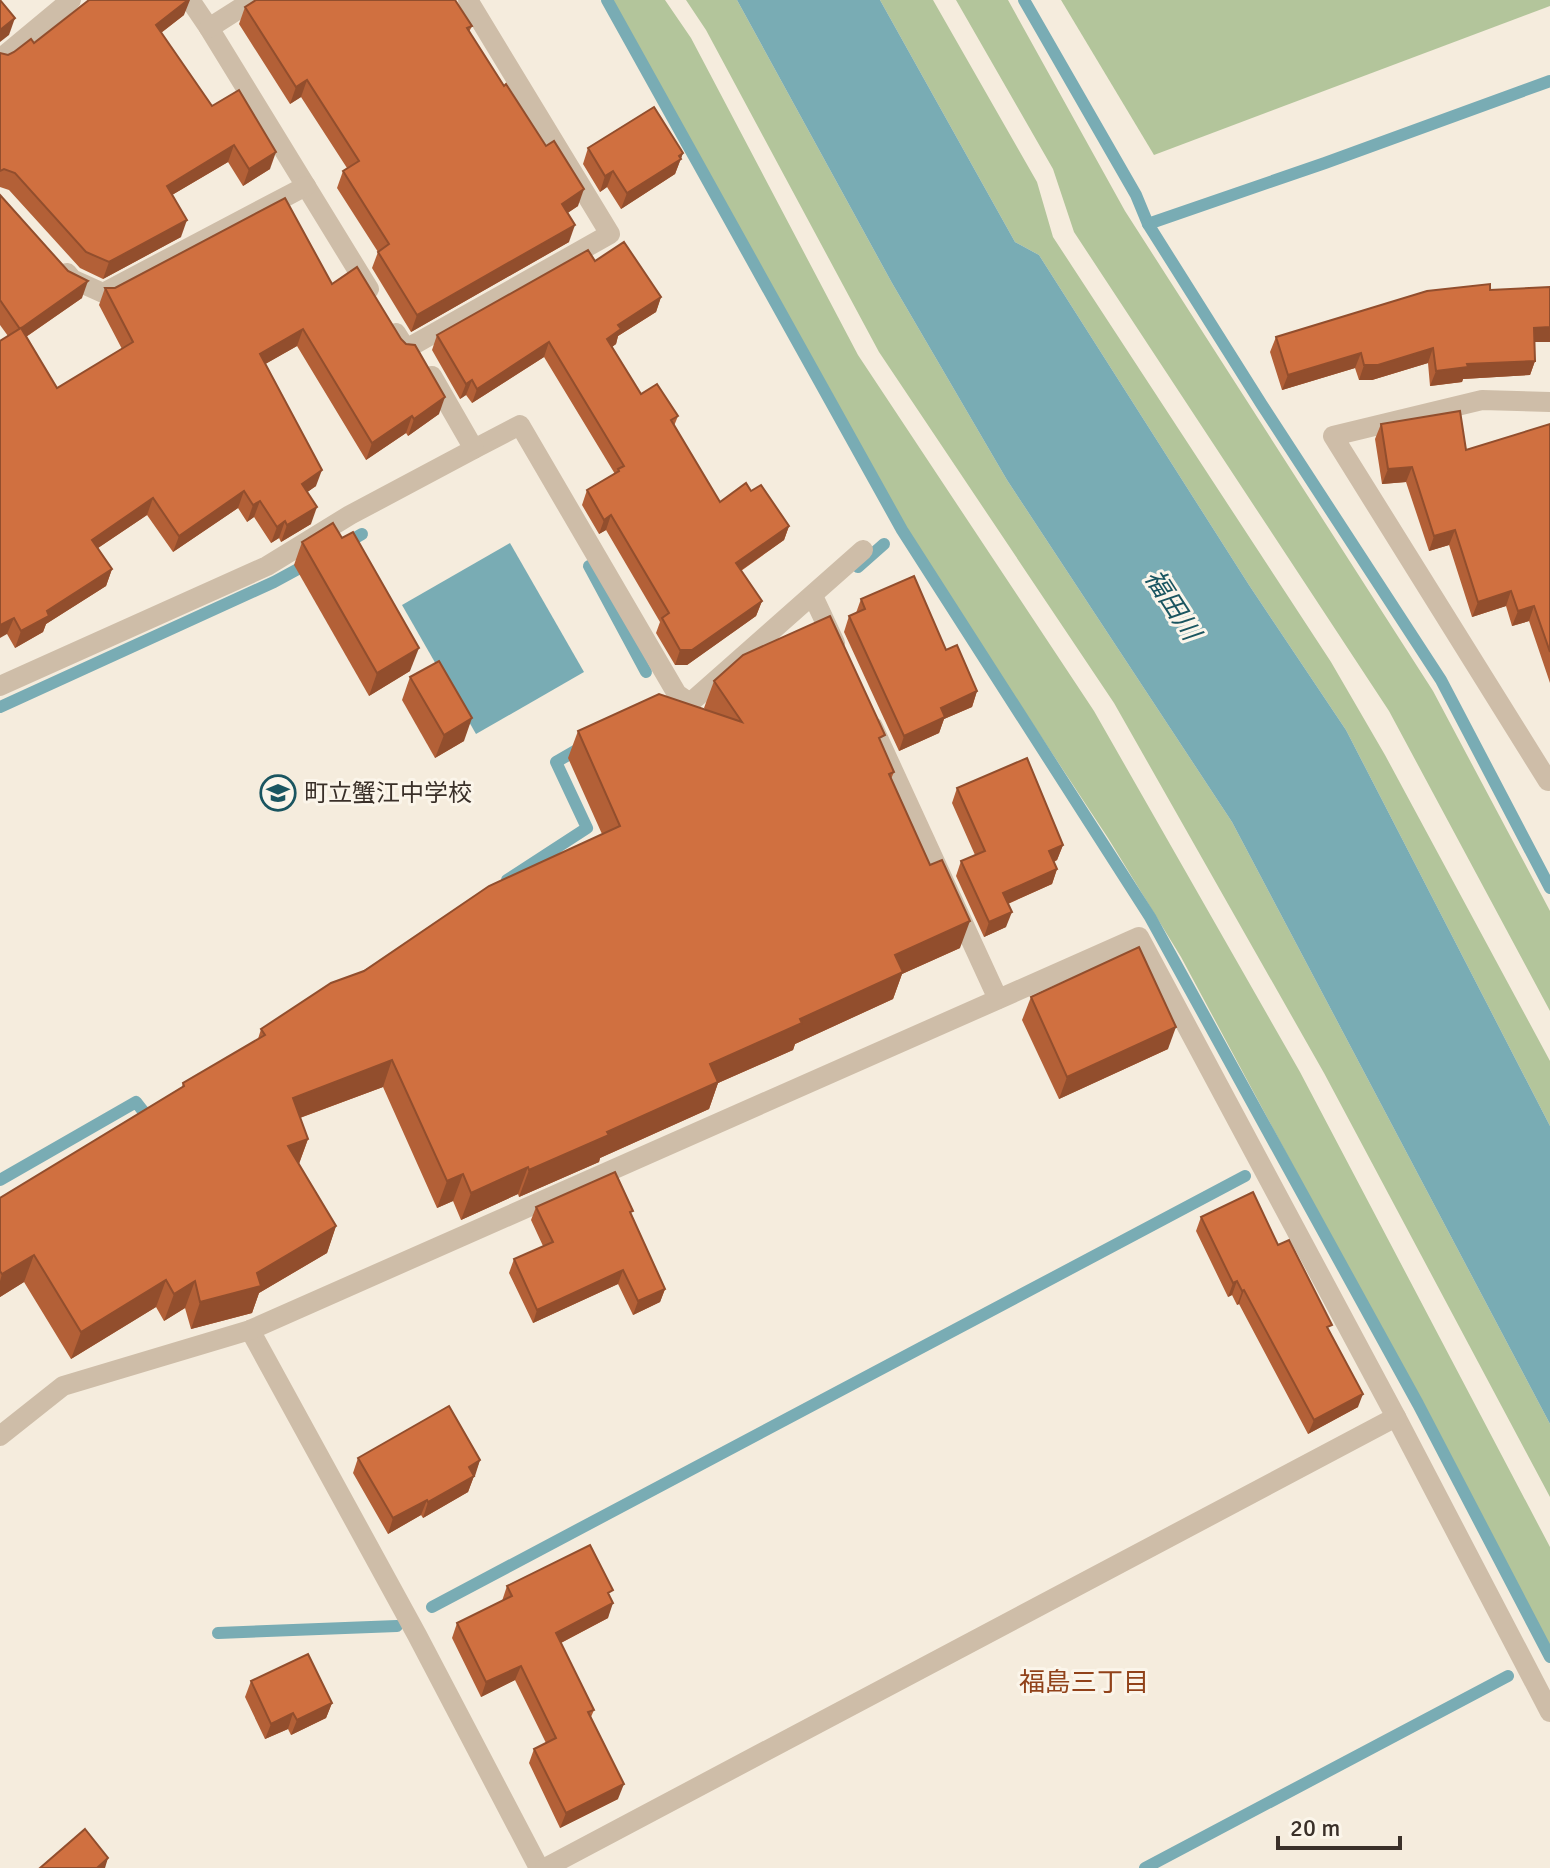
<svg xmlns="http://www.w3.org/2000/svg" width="1550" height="1868" font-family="Signika,'Noto Sans JP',sans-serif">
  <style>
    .green { fill: #b3c59b }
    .water { fill: #79acb4 }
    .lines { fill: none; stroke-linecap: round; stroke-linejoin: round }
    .stream { stroke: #79acb4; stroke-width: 12 }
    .street { stroke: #cebda8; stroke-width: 20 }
    .wall { fill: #b36037 }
    .shaded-wall { fill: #924e2d }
    .building { fill: #d07040; stroke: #924e2d; stroke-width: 2 }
    .labels { text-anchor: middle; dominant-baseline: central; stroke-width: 6; stroke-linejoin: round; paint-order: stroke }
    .poi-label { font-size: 24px; fill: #3a3029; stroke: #fbf5ea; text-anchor: start }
    .water-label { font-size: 26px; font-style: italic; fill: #1a5560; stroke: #fbf5ea }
    .neighbourhood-label { font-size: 26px; fill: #91421a; stroke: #fbf5ea }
  </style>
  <rect width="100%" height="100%" fill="#f5ecdd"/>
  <g class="green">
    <path d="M612,0H665L691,38L858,355L1094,711L1300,1072L1550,1547V1649L1420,1402L1181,957L1108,838L982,647L900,519Z"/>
    <path d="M686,0H737L892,283L1007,480L1232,822L1550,1424V1497L1324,1073L1114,703L879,352L706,30Z"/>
    <path d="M880,0H933L1037,182L1053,237L1331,662L1385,755L1550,1061V1126L1346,730L1249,585L1039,255L1015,242Z"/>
    <path d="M956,0H1008L1125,211L1433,691L1550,911V1011L1389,711L1074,232L1053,169Z"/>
    <path d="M1061,0H1550V6L1154,155Z"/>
  </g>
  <g class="water">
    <path d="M737,0H880L1015,242L1039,255L1249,585L1346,730L1550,1126V1424L1232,822L1007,480L892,283Z"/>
    <path d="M510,543L584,672L476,734L402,605Z"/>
  </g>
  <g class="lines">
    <g class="stream">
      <path d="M607,0L902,530L1150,917L1418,1404L1550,1657"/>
      <path d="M1024,0L1136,195L1148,224L1262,405L1441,680L1550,888"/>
      <path d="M1148,224L1325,163L1550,81"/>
      <path d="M343,545L362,534"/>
      <path d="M589,566L646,672"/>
      <path d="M858,567L884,544"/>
      <path d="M0,707L274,582L309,563"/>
      <path d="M507,880L587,828L556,762L582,747"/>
      <path d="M0,1180L136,1102L150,1120L153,1118"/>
      <path d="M432,1607L1245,1176"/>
      <path d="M218,1633L397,1626"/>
      <path d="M1145,1868L1508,1676"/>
    </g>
    <g class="street">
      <path d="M190,0L209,28L369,289"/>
      <path d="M209,28L253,0"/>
      <path d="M0,59L71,0"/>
      <path d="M67,273L72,279L103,293L306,186"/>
      <path d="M396,333L406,349L610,234L468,0"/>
      <path d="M1550,402L1482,400L1333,436L1548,781L1550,780"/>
      <path d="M474,449L520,425L677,694L690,703L863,550"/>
      <path d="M813,596L835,643"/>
      <path d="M0,686L267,566L350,515L474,449L432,376"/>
      <path d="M873,727L998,999"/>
      <path d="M250,1330L417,1635L539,1868"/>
      <path d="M0,1436L63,1386L250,1330L1139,937L1396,1417L1550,1712"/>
      <path d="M545,1868L1396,1417"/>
    </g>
  </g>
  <g class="wall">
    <path d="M245,7L472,26L469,32L578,206L567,213L569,242L411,332L372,268L378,252L337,188L343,171L347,168L301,97L290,104L239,24Z"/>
    <path d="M184,15L161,33L212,106L270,169L243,186L228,162L172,195L181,237L103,279L80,268L9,190L0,187V53L8,55L34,43Z"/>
    <path d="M588,148L683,153L675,174L621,209L607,187L600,192L583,164Z"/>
    <path d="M0,195L82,298L26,337L57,388L122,349L99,305L105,288L332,284L439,414L408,436L406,433L366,460L297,346L265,364L316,486L307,492L311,524L281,542L279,538L271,543L254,517L247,522L238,508L173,552L147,515L98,548L112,569L106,586L46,624L43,632L15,648L7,634L8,336L0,325Z"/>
    <path d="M595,261L661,297L656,312L618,336L616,344L612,347L641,394L678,416L674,426L720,502L751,491L789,526L784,540L741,571L762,601L756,616L687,665H675L656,633L660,622L606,530L599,534L582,505L587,490L615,474L544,357L472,403L466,395L460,399L432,350L437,335Z"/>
    <path d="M1550,287V342H1534L1535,361L1530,375L1463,379L1462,382L1430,386L1428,363L1372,380H1359L1355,368L1282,390L1270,352L1276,337L1490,290Z"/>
    <path d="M1381,424L1466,450L1550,424V683L1529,621L1512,626L1506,606L1472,617L1449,545L1429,551L1406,482L1382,484L1375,439Z"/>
    <path d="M302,542L410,671L369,696L294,565Z"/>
    <path d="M861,599L946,650L977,691L972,707L944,719L939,733L899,751L844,632L849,616L856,613Z"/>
    <path d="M410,677L464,741L435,758L402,700Z"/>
    <path d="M714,681L881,745L894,772L891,779L960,948L902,974L893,999L795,1044L793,1050L718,1083L709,1109L600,1158L599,1162L519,1197L518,1194L461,1220L453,1201L437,1208L383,1087L300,1118L308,1139L299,1164L336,1226L327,1253L259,1293L252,1313L191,1329L185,1308L164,1321L156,1307L71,1359L24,1282L0,1297V1198L182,1087L183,1083L258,1039L261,1029L602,834L568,758L578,731L705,709L704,708Z"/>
    <path d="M957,788L1063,845L1057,860L1054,862L1057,869L1052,884L1008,904L1006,927L984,937L956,876L961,861L975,855L952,803Z"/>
    <path d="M1031,997L1168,1049L1059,1099L1022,1020Z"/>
    <path d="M536,1207L631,1215L665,1289L660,1302L633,1315L618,1284L533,1323L509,1273L514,1259L543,1246L531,1220Z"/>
    <path d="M1201,1217L1278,1245L1330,1332L1358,1407L1308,1434L1239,1304L1237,1305L1232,1295L1228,1297L1196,1231Z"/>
    <path d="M358,1458L480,1460L468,1492L423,1518L421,1515L388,1534L353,1473Z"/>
    <path d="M507,1586L610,1598L608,1618L561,1643L594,1710L591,1717L618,1799L560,1828L529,1763L534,1749L546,1743L515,1680L481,1697L452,1638L457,1623L502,1601Z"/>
    <path d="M251,1681L332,1703L326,1718L291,1735L288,1729L265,1739L245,1697Z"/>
  </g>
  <g class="shaded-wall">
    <path d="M188,0H190L184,15L149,42L156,25Z"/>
    <path d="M15,18L9,35L0,42V30Z"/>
    <path d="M307,80L301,97L290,104L296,87Z"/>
    <path d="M234,145L228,162L160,202L167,186Z"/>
    <path d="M276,152L270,169L243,186L249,169Z"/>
    <path d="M683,153L675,174L621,209L627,193Z"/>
    <path d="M613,171L607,187L600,192L605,176Z"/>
    <path d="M584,189L578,206L556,221L562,204Z"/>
    <path d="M187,220L181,237L103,279L109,262Z"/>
    <path d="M575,225L569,242L411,332L417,315Z"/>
    <path d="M88,281L82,298L14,345L20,329Z"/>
    <path d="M661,297L656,312L618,336L616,344L602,354L607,339L618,325Z"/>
    <path d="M1550,327V342H1528L1534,328Z"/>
    <path d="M303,329L297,346L253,371L260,354Z"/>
    <path d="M549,342L544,357L472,403L477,389Z"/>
    <path d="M1433,348L1428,363L1372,380H1359L1364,365Z"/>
    <path d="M1361,353L1355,368L1282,390L1288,375Z"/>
    <path d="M1535,361L1530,375L1463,379L1462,382L1430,386L1436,371L1467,364Z"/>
    <path d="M472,380L466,395L460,399L466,384Z"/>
    <path d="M445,397L439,414L408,436L414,419Z"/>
    <path d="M412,416L406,433L366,460L372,443Z"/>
    <path d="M1412,467L1406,482L1382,484L1388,469Z"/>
    <path d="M322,470L316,486L296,500L302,484Z"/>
    <path d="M244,491L238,508L173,552L179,536Z"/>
    <path d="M153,498L147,515L86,556L92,540Z"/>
    <path d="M260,501L254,517L247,522L253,505Z"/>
    <path d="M317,507L311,524L281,542L287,525Z"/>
    <path d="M611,515L606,530L599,534L604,520Z"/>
    <path d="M285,521L279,538L271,543L277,527Z"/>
    <path d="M789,526L784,540L730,578L736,563Z"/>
    <path d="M1455,530L1449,545L1429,551L1434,536Z"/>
    <path d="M112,569L106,586L46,624L43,632L15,648L21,631L47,611Z"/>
    <path d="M1511,591L1506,606L1472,617L1478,602Z"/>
    <path d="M762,601L756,616L687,665H675L680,650Z"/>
    <path d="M1534,606L1529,621L1512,626L1518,611Z"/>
    <path d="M14,618L7,634L0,638V625Z"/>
    <path d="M419,648L410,671L369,696L377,673Z"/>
    <path d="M977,691L972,707L944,719L939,733L899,751L904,736L941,708Z"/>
    <path d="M472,718L464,741L435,758L444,735Z"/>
    <path d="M1063,845L1057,860L1044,866L1049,851Z"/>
    <path d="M1057,869L1052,884L998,908L1003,893Z"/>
    <path d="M1012,912L1006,927L984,937L989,922Z"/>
    <path d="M970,921L960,948L902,974L893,999L795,1044L793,1050L718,1083L709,1109L600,1158L599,1162L519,1197L529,1170L607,1132L710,1064L895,955Z"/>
    <path d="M1176,1027L1168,1049L1059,1099L1067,1077Z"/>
    <path d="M392,1060L383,1087L283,1124L293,1098Z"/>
    <path d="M308,1139L298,1166L288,1146Z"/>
    <path d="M528,1167L518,1194L461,1220L471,1193Z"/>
    <path d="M463,1174L453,1201L437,1208L447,1181Z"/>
    <path d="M336,1226L327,1253L259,1293L252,1313L191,1329L200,1302L257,1273Z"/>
    <path d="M34,1255L24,1282L0,1297V1281L2,1274Z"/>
    <path d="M623,1270L618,1284L533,1323L537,1310Z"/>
    <path d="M166,1280L156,1307L71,1359L81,1332Z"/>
    <path d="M195,1281L185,1308L164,1321L174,1294Z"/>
    <path d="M1237,1281L1232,1295L1228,1297L1233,1283Z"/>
    <path d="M665,1289L660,1302L633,1315L638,1301Z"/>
    <path d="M1244,1290L1239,1304L1237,1305L1242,1291Z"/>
    <path d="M1363,1394L1358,1407L1308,1434L1314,1420Z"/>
    <path d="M480,1460L475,1476L463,1482L469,1467Z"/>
    <path d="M474,1476L468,1492L423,1518L428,1502Z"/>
    <path d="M427,1500L421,1515L388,1534L393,1518Z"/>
    <path d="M613,1603L608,1618L551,1648L556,1633Z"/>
    <path d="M521,1666L515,1680L481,1697L486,1682Z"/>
    <path d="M332,1703L326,1718L291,1735L297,1720Z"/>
    <path d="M293,1713L288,1729L265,1739L271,1724Z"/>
    <path d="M624,1784L618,1799L560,1828L566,1813Z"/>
    <path d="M108,1858L105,1868H97Z"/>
  </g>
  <g class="building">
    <path d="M0,0L15,18L0,30Z"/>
    <path d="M89,0H188L156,25L212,106L239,90L276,152L249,169L234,145L167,186L187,220L109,262L86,252L15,173L4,169L0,171V53L8,55L14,52L31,39L34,43Z"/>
    <path d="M256,0H455L472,26L467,28L504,86L506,84L546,146L554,141L584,189L562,204L575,225L417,315L378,252L389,244L343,171L359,161L307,80L296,87L245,7Z"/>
    <path d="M654,107L683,153L679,156L681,159L627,193L613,171L605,176L588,148Z"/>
    <path d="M0,195L68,271L88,281L20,329L0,300Z"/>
    <path d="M285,198L332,284L357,267L401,339L406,344L415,345L445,397L414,419L412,416L372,443L303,329L260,354L322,470L302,484L317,507L287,525L285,521L277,527L260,501L253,505L244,491L179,536L153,498L92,540L112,569L47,611L49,616L21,631L14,618L0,625V341L21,328L57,388L133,342L105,288H115Z"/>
    <path d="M624,242L661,297L618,325L621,329L607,339L641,394L657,384L678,416L671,420L720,502L746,483L751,491L761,485L789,526L736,563L762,601L692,650H680L662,618L669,613L611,515L604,520L587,490L619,471L618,469L624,466L549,342L477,389L472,380L466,384L437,335L588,250L595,261Z"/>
    <path d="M1490,284V290L1550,287V327L1534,328L1535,361L1467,364L1468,367L1436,371L1433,348L1378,365H1364L1361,353L1288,375L1276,337L1427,291Z"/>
    <path d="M1460,411L1466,450L1550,424V652L1534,606L1518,611L1511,591L1478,602L1455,530L1434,536L1412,467L1388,469L1381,424Z"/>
    <path d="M333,523L342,538L353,532L419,648L377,673L302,542Z"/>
    <path d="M914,576L946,650L957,645L977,691L941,708L945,717L904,736L849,616L865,609L861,599Z"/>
    <path d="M830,616L885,735L879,738L894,772L889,774L930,865L942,860L970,921L895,955L903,972L800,1019L802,1023L710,1064L718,1082L607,1132L609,1135L529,1170L528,1167L471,1193L463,1174L447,1181L392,1060L293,1098L308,1139L288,1146L336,1226L257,1273L261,1286L200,1302L195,1281L174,1294L166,1280L81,1332L34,1255L2,1274L0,1271V1198L184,1086L183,1083L265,1035L261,1029L331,983L364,971L489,886L620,826L578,731L659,694L742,722L714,681L743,655Z"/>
    <path d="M439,661L472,718L444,735L410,677Z"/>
    <path d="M1027,758L1063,845L1049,851L1057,869L1003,893L1012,912L989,922L961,861L985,851L957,788Z"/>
    <path d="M1139,947L1176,1027L1067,1077L1031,997Z"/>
    <path d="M615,1172L633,1211L630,1212L665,1289L638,1301L623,1270L537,1310L514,1259L553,1242L536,1207Z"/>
    <path d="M1253,1192L1278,1245L1289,1240L1332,1325L1327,1327L1363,1394L1314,1420L1244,1290L1242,1291L1237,1281L1233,1283L1201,1217Z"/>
    <path d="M449,1406L480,1460L469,1467L474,1476L428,1502L427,1500L393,1518L358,1458Z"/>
    <path d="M590,1545L613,1590L608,1593L613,1603L556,1633L594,1710L588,1712L624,1784L566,1813L534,1749L556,1738L521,1666L486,1682L457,1623L512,1596L507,1586Z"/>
    <path d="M308,1654L332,1703L297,1720L293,1713L271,1724L251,1681Z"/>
    <path d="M85,1829L108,1858L97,1868H40Z"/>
  </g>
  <defs>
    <symbol id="school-ring" viewBox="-11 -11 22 22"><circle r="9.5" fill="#fbf5ea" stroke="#1a5560" stroke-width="1.5"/><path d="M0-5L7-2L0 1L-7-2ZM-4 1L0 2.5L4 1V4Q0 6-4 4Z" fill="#1a5560"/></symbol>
  </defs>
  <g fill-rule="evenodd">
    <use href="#school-ring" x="258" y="773" width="40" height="40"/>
  </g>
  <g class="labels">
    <g class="poi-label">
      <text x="304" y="793">町立蟹江中学校</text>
    </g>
    <g class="water-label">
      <text transform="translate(1172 605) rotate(57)">福田川</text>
    </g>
    <g class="neighbourhood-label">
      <text x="1084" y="1683">福島三丁目</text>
    </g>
  </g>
  <path d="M1278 1836v12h122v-12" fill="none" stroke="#3a3029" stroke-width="4"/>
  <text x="1290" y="1836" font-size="24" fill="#3a3029" stroke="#fbf5ea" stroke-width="6" paint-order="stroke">20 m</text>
</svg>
